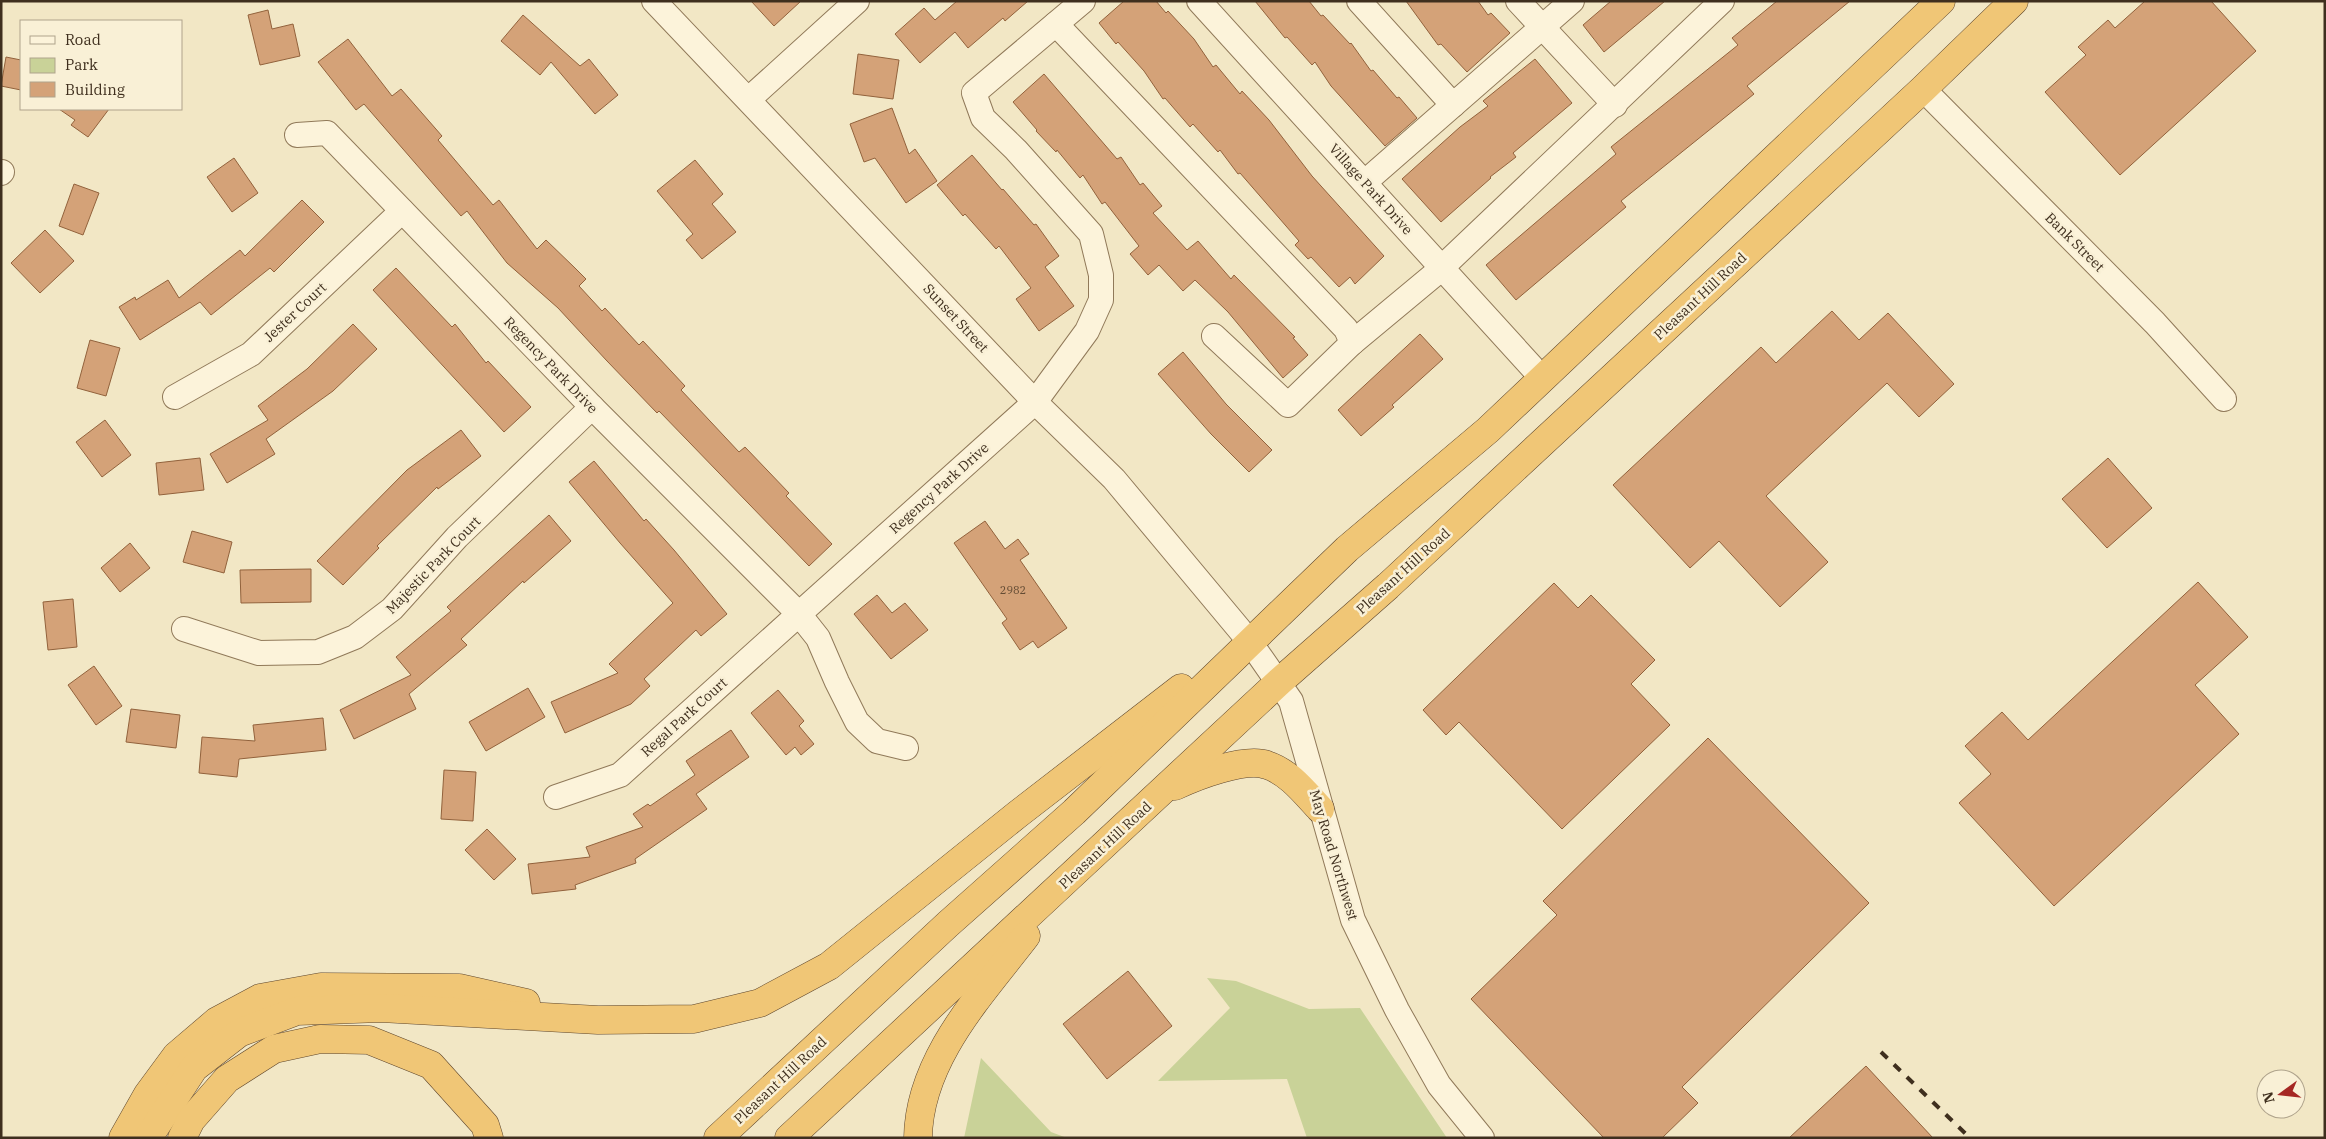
<svg xmlns="http://www.w3.org/2000/svg" width="2326" height="1139" font-family="'IBM Plex Serif',serif">
  <style>
    .green { fill: #c9d298 }
    .building { fill: #d4a278; stroke: #92623c }
    .lines { fill: none; stroke-linecap: round; stroke-linejoin: round }
    .minor-casing { stroke: #907959; stroke-width: 26 }
    .trunk-casing { stroke: #5e462d; stroke-width: 29 }
    .minor { stroke: #fcf3da; stroke-width: 24 }
    .trunk { stroke: #f0c676; stroke-width: 28 }
    .rail { stroke: #3f2f1e; stroke-width: 4; stroke-dasharray: 9 9; stroke-linecap: butt }
    .labels { text-anchor: middle; dominant-baseline: central; stroke-width: 5; stroke-linejoin: round; paint-order: stroke }
    .number-label { font-size: 11px; fill: #644c34 }
    .street-label { font-size: 14px; fill: #3f2f1e; stroke: #f9f0d6 }
  </style>
  <rect width="100%" height="100%" fill="#f2e7c5"/>
  <g class="green">
    <path d="M1207,978L1236,981L1309,1009L1360,1008L1447,1138H1307L1287,1079L1158,1081L1230,1008Z"/>
    <path d="M981,1058L1051,1132L1067,1138H964Z"/>
  </g>
  <g class="building">
    <path d="M751,1H801L774,26Z"/>
    <path d="M957,1H1028L1005,21L1003,18L968,48L955,32L920,63L895,34L924,8L935,20Z"/>
    <path d="M1124,1H1156L1166,13L1168,11L1194,39L1213,67L1216,65L1240,94L1242,91L1269,120L1312,176L1384,256L1355,284L1350,277L1339,287L1311,257L1308,259L1295,245L1299,241L1240,173L1238,174L1220,150L1218,152L1193,124L1190,127L1165,98L1163,99L1144,71L1118,42L1116,44L1099,23Z"/>
    <path d="M1255,1H1309L1321,16L1323,15L1350,44L1351,43L1371,71L1373,70L1397,98L1399,97L1417,118L1385,146L1331,86L1315,62L1312,65L1287,37L1285,38Z"/>
    <path d="M1406,1H1478L1488,15L1491,13L1510,33L1467,72L1441,44L1438,45Z"/>
    <path d="M1611,1H1665L1604,52L1583,25Z"/>
    <path d="M1777,1H1850L1747,86L1754,94L1621,201L1626,207L1516,300L1486,265L1616,154L1611,147L1738,45L1732,38Z"/>
    <path d="M2145,1H2211L2256,51L2120,175L2045,92L2086,55L2078,47L2108,20L2115,28Z"/>
    <path d="M268,10L272,29L293,24L300,56L260,65L248,15Z"/>
    <path d="M523,15L580,66L589,59L618,95L595,114L551,62L540,75L501,41Z"/>
    <path d="M348,39L392,96L401,89L442,136L438,140L493,205L499,200L537,249L546,240L575,268L586,279L579,286L602,311L605,308L639,345L643,341L685,386L681,390L739,452L745,447L789,493L786,496L832,544L809,566L659,411L657,413L607,361L558,308L507,263L467,211L461,216L364,104L356,110L318,62Z"/>
    <path d="M858,54L899,60L893,99L853,94Z"/>
    <path d="M6,57L21,60V90L1,86Z"/>
    <path d="M1535,59L1572,103L1513,153L1516,157L1490,177L1491,178L1441,222L1402,179L1460,127L1488,106L1483,101Z"/>
    <path d="M1044,74L1117,159L1121,157L1140,185L1143,183L1162,206L1153,213L1187,250L1198,241L1231,279L1234,275L1295,337L1293,338L1308,355L1283,378L1228,312L1195,280L1183,291L1159,265L1148,275L1130,254L1139,246L1105,202L1102,204L1083,175L1080,178L1057,150L1056,152L1036,131L1037,130L1013,102Z"/>
    <path d="M892,108L909,154L915,149L937,181L906,203L875,158L864,162L850,124Z"/>
    <path d="M59,109H109L88,137L71,125L75,120Z"/>
    <path d="M972,155L1002,190L1003,189L1034,225L1036,224L1059,256L1045,267L1074,306L1039,331L1016,299L1031,288L999,246L996,249L965,214L963,216L937,185Z"/>
    <path d="M234,158L258,193L232,212L207,177Z"/>
    <path d="M695,160L723,194L712,204L736,232L702,259L686,240L693,234L657,191Z"/>
    <path d="M74,184L99,193L83,235L59,226Z"/>
    <path d="M302,200L324,222L274,272L270,268L211,315L200,302L140,340L119,307L135,297L136,300L168,280L179,298L240,250L245,256Z"/>
    <path d="M45,230L74,261L40,293L11,263Z"/>
    <path d="M396,268L452,327L455,324L486,363L488,361L531,407L504,432L373,290Z"/>
    <path d="M1832,311L1859,340L1888,313L1954,384L1919,417L1887,383L1766,496L1828,562L1780,607L1719,541L1690,568L1613,485L1761,347L1776,363Z"/>
    <path d="M353,324L377,349L333,391L266,439L275,454L227,483L210,454L268,420L258,406L307,369Z"/>
    <path d="M1420,334L1443,359L1392,405L1394,407L1361,436L1338,410Z"/>
    <path d="M90,340L120,348L106,396L77,388Z"/>
    <path d="M1183,352L1226,404L1272,450L1249,472L1211,434L1158,374Z"/>
    <path d="M105,420L131,455L102,477L76,442Z"/>
    <path d="M461,430L481,456L438,489L437,487L377,546L379,548L343,585L317,561L407,470Z"/>
    <path d="M200,458L204,490L159,495L156,463Z"/>
    <path d="M2108,458L2152,508L2107,548L2062,499Z"/>
    <path d="M594,461L644,521L646,519L674,550L727,614L701,636L696,630L644,679L650,686L631,704L565,733L551,702L618,673L609,664L673,603L620,543L569,482Z"/>
    <path d="M549,515L571,541L524,583L523,581L461,639L467,645L409,694L416,709L354,739L340,710L411,675L396,657L451,611L447,607Z"/>
    <path d="M985,521L1005,549L1018,539L1029,554L1020,560L1067,628L1038,648L1033,641L1020,650L1002,623L1007,619L954,543Z"/>
    <path d="M192,531L232,542L224,573L183,562Z"/>
    <path d="M130,543L150,568L120,592L101,568Z"/>
    <path d="M311,569V602L241,603L240,570Z"/>
    <path d="M2198,582L2248,637L2195,685L2239,734L2054,906L1959,803L1991,774L1965,746L2002,712L2028,740Z"/>
    <path d="M1554,583L1578,608L1591,595L1655,660L1631,684L1670,725L1562,829L1459,722L1446,735L1423,710Z"/>
    <path d="M877,595L892,613L905,603L928,630L891,659L854,614Z"/>
    <path d="M73,599L77,647L48,650L43,602Z"/>
    <path d="M94,666L122,706L96,725L68,685Z"/>
    <path d="M528,688L545,717L486,751L469,722Z"/>
    <path d="M778,690L804,721L799,726L814,744L801,755L795,747L786,755L751,713Z"/>
    <path d="M131,709L180,715L176,748L126,742Z"/>
    <path d="M323,718L326,750L239,759L237,777L199,773L202,737L255,741L253,725Z"/>
    <path d="M731,730L749,757L696,794L707,809L635,859L636,863L575,885L576,889L532,894L528,864L590,857L586,847L643,827L633,814L648,804L650,806L695,775L686,761Z"/>
    <path d="M1708,738L1869,903L1682,1087L1698,1103L1662,1138H1604L1471,999L1557,915L1543,901Z"/>
    <path d="M444,770L476,772L473,821L441,819Z"/>
    <path d="M487,829L516,859L494,880L465,850Z"/>
    <path d="M1128,971L1172,1026L1107,1079L1063,1024Z"/>
    <path d="M1866,1066L1933,1138H1789Z"/>
  </g>
  <g class="lines">
    <defs>
      <g id="minor">
        <path d="M654,1L1035,402L1114,479L1250,642L1291,701L1353,920L1397,1010L1439,1085L1482,1138"/>
        <path d="M1199,1L1542,378"/>
        <path d="M1359,1L1453,105"/>
        <path d="M1518,1L1615,105"/>
        <path d="M1056,24L1346,329L1352,343"/>
        <path d="M1923,89L2155,323L2224,399"/>
        <path d="M749,99L857,1"/>
        <path d="M297,135L327,133L592,407L799,614L1035,402L1087,331L1101,300V275L1091,234L1016,150L983,118L974,93L1083,1"/>
        <path d="M1,173L2,172"/>
        <path d="M1365,182L1572,1"/>
        <path d="M1214,336L1288,405L1352,343L1435,274L1722,1"/>
        <path d="M175,397L251,354L402,211"/>
        <path d="M184,629L259,653L318,652L355,637L392,609L457,537L592,407"/>
        <path d="M556,797L620,775L799,614L818,638L837,682L857,722L877,741L906,748"/>
      </g>
      <g id="trunk">
        <path d="M1175,786C1196,776 1245,757 1267,765C1289,772 1305,793 1320,809"/>
        <path d="M123,1138L148,1094L176,1056L217,1021L260,998L321,987L459,988L526,1003"/>
        <path d="M148,1138L194,1068L239,1033L297,1011L381,1008L598,1020L694,1019L760,1003L829,966L1018,814L1181,688"/>
        <path d="M182,1138L191,1120L227,1079L274,1049L320,1039L369,1040L431,1065L485,1125L489,1138"/>
        <path d="M718,1138L948,924L1074,812L1347,549L1488,430L1941,1"/>
        <path d="M789,1138L1279,682L1388,586L1923,89L2014,1"/>
        <path d="M918,1138C919,1059 981,995 1026,936"/>
      </g>
    </defs>
    <use href="#minor" class="minor-casing"/>
    <use href="#trunk" class="trunk-casing"/>
    <use href="#minor" class="minor"/>
    <use href="#trunk" class="trunk"/>
    <path class="rail" d="M1881,1052L1970,1138"/>
  </g>
  <g class="labels">
    <g class="number-label">
      <text x="1013" y="590">2982</text>
    </g>
    <g class="street-label">
      <text transform="translate(1371 189) rotate(48)">Village Park Drive</text>
      <text transform="translate(2075 242) rotate(45)">Bank Street</text>
      <text transform="translate(1700 296) rotate(-43)">Pleasant Hill Road</text>
      <text transform="translate(295 312) rotate(-43)">Jester Court</text>
      <text transform="translate(956 318) rotate(47)">Sunset Street</text>
      <text transform="translate(551 365) rotate(46)">Regency Park Drive</text>
      <text transform="translate(939 488) rotate(-42)">Regency Park Drive</text>
      <text transform="translate(433 565) rotate(-46)">Majestic Park Court</text>
      <text transform="translate(1403 571) rotate(-42)">Pleasant Hill Road</text>
      <text transform="translate(684 717) rotate(-42)">Regal Park Court</text>
      <text transform="translate(1105 845) rotate(-43)">Pleasant Hill Road</text>
      <text transform="translate(1334 855) rotate(73)">May Road Northwest</text>
      <text transform="translate(780 1080) rotate(-43)">Pleasant Hill Road</text>
    </g>
  </g>
  <rect width="2326" height="1139" fill="none" stroke="#3f2f1e" stroke-width="5"/>
  <rect x="20" y="20" width="162" height="90" fill="#f9f0d6" stroke="#afa38c"/>
  <rect x="30" y="36" width="25" height="8" fill="#fcf3da" stroke="#afa38c"/>
  <text x="65" y="45" font-size="15" fill="#3f2f1e">Road</text>
  <rect x="30" y="58" width="25" height="15" fill="#c9d298" stroke="#afa38c"/>
  <text x="65" y="70" font-size="15" fill="#3f2f1e">Park</text>
  <rect x="30" y="82" width="25" height="15" fill="#d4a278" stroke="#afa38c"/>
  <text x="65" y="95" font-size="15" fill="#3f2f1e">Building</text>
  <g transform="translate(2281 1094) rotate(255)"><circle r="24" fill="#f9f0d6" stroke="#afa38c"/>
  <path d="M0-4L9 19L0 12L-9 19Z" fill="#a52723"/>
  <text y="-8" font-size="14" font-weight="bold" text-anchor="middle" fill="#3f2f1e">N</text>
  </g>
</svg>
